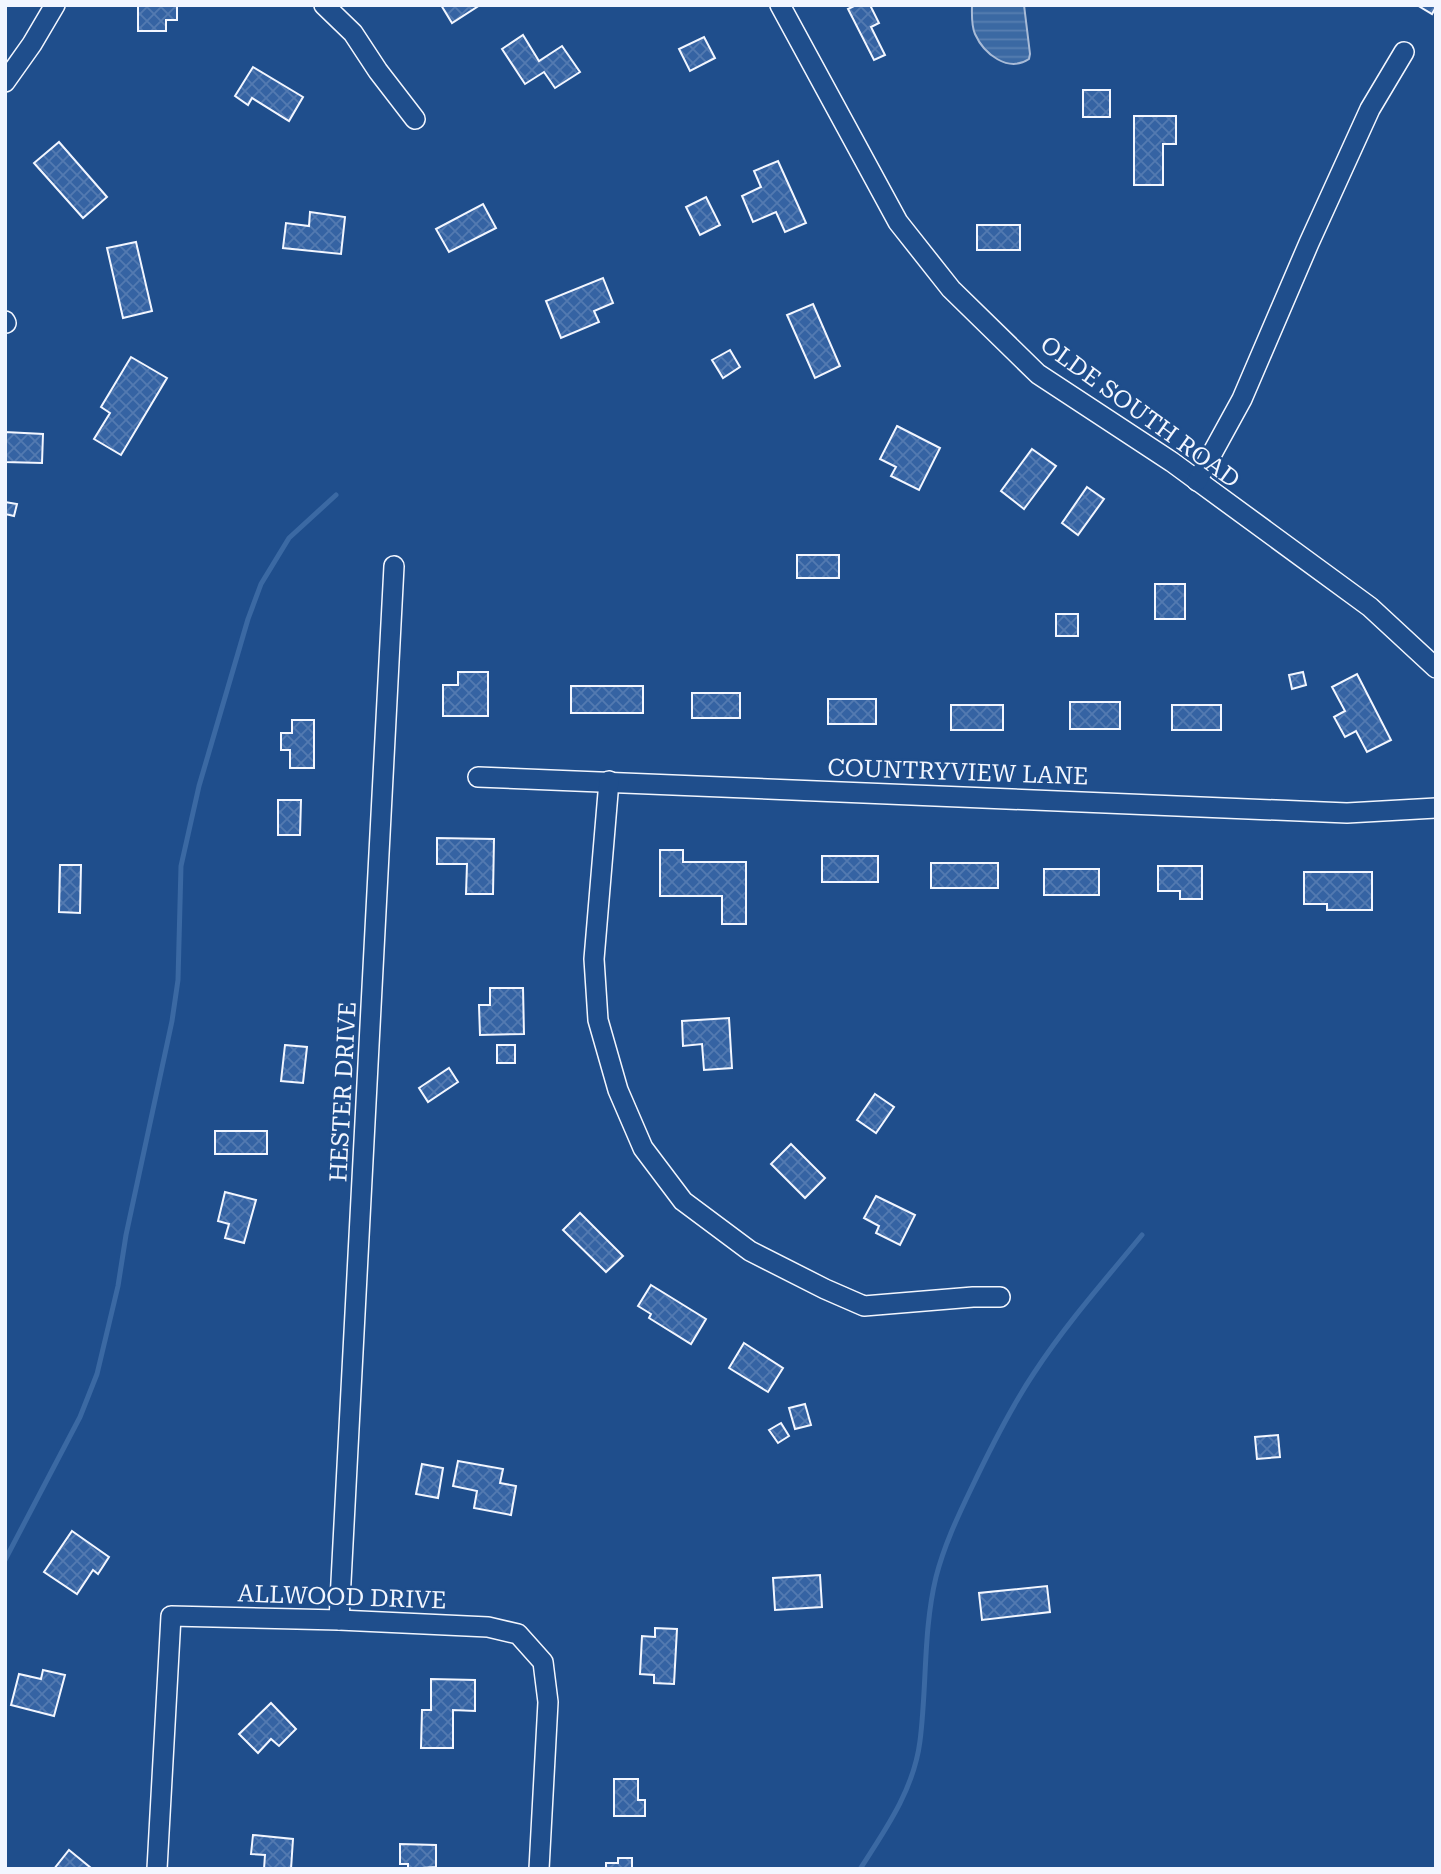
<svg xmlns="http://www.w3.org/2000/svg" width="1441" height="1874" font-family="'Roboto Serif',serif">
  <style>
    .water { fill: url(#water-rules); stroke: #a8bbd7; stroke-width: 2 }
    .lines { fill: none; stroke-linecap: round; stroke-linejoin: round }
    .stream { stroke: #3b69a3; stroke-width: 5 }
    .building { fill: url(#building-cross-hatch); stroke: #f2f6ff; stroke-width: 2 }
    .minor-casing { stroke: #f2f6ff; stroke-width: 22 }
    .minor { stroke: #1f4e8c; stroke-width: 19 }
    .labels { text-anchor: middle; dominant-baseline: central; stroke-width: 5; stroke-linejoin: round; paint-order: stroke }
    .street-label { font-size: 24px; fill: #f2f6ff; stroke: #1f4e8c }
  </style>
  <defs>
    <pattern id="water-rules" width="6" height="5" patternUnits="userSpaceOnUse" patternTransform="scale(1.75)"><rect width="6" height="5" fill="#3b69a3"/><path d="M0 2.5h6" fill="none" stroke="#587fb1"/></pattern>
    <pattern id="building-cross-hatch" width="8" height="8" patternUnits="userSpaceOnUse" patternTransform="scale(1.75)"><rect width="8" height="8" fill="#3563a3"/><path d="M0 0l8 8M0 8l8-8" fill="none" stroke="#537ab1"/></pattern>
  </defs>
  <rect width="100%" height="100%" fill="#1f4e8c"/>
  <path class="water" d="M972,5H1024L1030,54L1029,59C1008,73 984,54 975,34C971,25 972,14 972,5Z"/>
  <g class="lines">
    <g class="stream">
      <path d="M5,1560L80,1417L97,1374L118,1286L126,1235L172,1021L178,980L181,866L199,786L248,619L261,584L289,538L336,495"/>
      <path d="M860,1869C886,1829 914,1789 920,1741C927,1686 923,1631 936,1577C944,1546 957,1518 971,1489C990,1449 1010,1409 1034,1373C1066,1324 1105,1280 1142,1235"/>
    </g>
  </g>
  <g class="building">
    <path d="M138,5H177V20H166V31H138Z"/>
    <path d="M441,5H480L452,23Z"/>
    <path d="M856,5H870L879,23L871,27L885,55L874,60L848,9Z"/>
    <path d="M1417,5H1436V7L1432,14Z"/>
    <path d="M523,35L539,61L562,46L580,72L555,88L544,72L525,84L502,49Z"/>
    <path d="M704,37L715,58L690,71L679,49Z"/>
    <path d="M253,67L303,97L289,121L252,98L248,105L235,96Z"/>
    <rect x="1083" y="90" width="27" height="27"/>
    <path d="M1134,116H1176V144H1163V185H1134Z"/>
    <path d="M59,142L107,197L83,218L34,163Z"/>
    <path d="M778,161L806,223L785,232L776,212L753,222L742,196L761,187L754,171Z"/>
    <path d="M706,197L720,225L700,235L686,207Z"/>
    <path d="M483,204L496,228L449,252L436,229Z"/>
    <path d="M310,212L345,217L341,254L283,248L286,223L309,226Z"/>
    <rect x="977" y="225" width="43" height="25"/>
    <path d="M136,242L152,311L123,318L107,248Z"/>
    <path d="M603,278L613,303L594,311L599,322L561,338L546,301Z"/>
    <path d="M813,304L840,366L815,378L787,315Z"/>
    <path d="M730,350L740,367L723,378L712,360Z"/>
    <path d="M131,357L167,378L121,455L94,439L110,413L101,407Z"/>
    <path d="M897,426L940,448L919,490L891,476L896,467L880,459Z"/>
    <path d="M5,432L43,434L42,463L5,462Z"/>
    <path d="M1032,449L1056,466L1024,509L1001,491Z"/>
    <path d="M1087,487L1104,499L1078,535L1062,523Z"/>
    <path d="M5,502L17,504L14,516L5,514Z"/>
    <rect x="797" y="555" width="42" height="23"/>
    <rect x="1155" y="584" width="30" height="35"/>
    <rect x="1056" y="614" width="22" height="22"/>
    <path d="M458,672H488V716H443V685H458Z"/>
    <path d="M1303,672L1306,685L1292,689L1289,675Z"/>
    <path d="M1357,674L1391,740L1367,752L1356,731L1345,737L1334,717L1345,711L1332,687Z"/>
    <rect x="571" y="686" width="72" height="27"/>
    <rect x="692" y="693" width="48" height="25"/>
    <rect x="828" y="699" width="48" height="25"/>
    <rect x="1070" y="702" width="50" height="27"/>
    <rect x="951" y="705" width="52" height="25"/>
    <rect x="1172" y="705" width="49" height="25"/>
    <path d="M292,720H314V768H290V750H281V733H292Z"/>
    <path d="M278,800H301L300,835H278Z"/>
    <path d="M437,838L494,839L493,894H466L467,864H437Z"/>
    <path d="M660,850H683V862H746V924H722V896H660Z"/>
    <rect x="822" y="856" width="56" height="26"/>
    <rect x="931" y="863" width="67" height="25"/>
    <path d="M60,865H81L80,913L59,912Z"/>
    <path d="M1158,866H1202V899H1180V891H1158Z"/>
    <rect x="1044" y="869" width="55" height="26"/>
    <path d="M1304,872H1372V910H1327V904H1304Z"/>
    <path d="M490,988H523L524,1034L480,1035L479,1005H490Z"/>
    <path d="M729,1018L732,1068L704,1070L702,1044L683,1046L682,1021Z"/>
    <path d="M285,1045L307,1047L303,1083L281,1081Z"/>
    <rect x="497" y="1045" width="18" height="18"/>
    <path d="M449,1068L458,1082L428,1102L419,1088Z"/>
    <path d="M875,1094L894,1107L876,1133L857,1120Z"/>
    <rect x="215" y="1131" width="52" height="23"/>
    <path d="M791,1144L825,1178L805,1198L771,1164Z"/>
    <path d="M225,1192L256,1200L244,1243L225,1238L229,1224L218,1221Z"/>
    <path d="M876,1196L915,1215L900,1245L876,1233L879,1226L864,1218Z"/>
    <path d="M580,1213L623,1256L606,1272L563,1230Z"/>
    <path d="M651,1285L706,1319L691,1344L649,1318L651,1314L638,1306Z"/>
    <path d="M744,1343L783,1368L768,1392L729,1368Z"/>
    <path d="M805,1404L811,1425L795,1429L789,1408Z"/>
    <path d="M781,1423L789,1436L778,1443L769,1430Z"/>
    <path d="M1278,1435L1280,1457L1257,1459L1255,1437Z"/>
    <path d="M458,1461L503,1469L500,1483L516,1486L511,1515L474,1508L477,1491L453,1486Z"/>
    <path d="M422,1464L443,1468L438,1498L416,1494Z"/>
    <path d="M72,1531L109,1557L98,1574L93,1570L77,1594L44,1572Z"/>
    <path d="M820,1575L822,1607L775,1610L773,1578Z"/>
    <path d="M1047,1586L1050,1612L982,1620L979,1593Z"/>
    <path d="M655,1628L677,1629L674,1684L654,1683V1675L640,1674L642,1636L655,1637Z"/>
    <path d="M43,1670L65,1675L54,1716L11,1705L19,1674L41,1679Z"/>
    <path d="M431,1679L475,1680V1711L453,1710V1748H421L422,1710H431Z"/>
    <path d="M271,1703L296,1729L279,1746L271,1739L258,1753L239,1734Z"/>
    <path d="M614,1779H638V1800H645V1816H614Z"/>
    <path d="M253,1835L293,1839L291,1869H264L265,1855L251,1854Z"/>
    <path d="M400,1844L436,1845V1867L408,1869V1864H400Z"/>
    <path d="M69,1850L91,1868V1869H54Z"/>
    <path d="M618,1858H632V1869H606V1863H618Z"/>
  </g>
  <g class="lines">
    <defs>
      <g id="minor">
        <path d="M324,5L353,33L378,71L415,119"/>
        <path d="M780,5L898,222L951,289L1038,374L1172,462L1370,607L1436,668"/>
        <path d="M5,82L32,44L55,5"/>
        <path d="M5,321L6,323"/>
        <path d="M1197,481L1242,399L1309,243L1370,109L1404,52"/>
        <path d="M478,777L1347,813L1436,808"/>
        <path d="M609,781L594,959L598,1020L618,1090L643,1148L683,1201L750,1251L825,1289L864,1306L973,1297H1000"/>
        <path d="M339,1620L394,566"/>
        <path d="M157,1869L171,1616L339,1620L488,1627L518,1634L543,1662L548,1702L539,1869"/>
      </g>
    </defs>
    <use href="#minor" class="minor-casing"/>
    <use href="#minor" class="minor"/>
  </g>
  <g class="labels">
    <g class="street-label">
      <text transform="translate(1140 412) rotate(36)">OLDE SOUTH ROAD</text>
      <text transform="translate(958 772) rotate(2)">COUNTRYVIEW LANE</text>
      <text transform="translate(343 1092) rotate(-87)">HESTER DRIVE</text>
      <text transform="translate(342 1597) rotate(2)">ALLWOOD DRIVE</text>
    </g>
  </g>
  <rect width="1441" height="1874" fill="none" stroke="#f2f6ff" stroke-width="14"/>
</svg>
